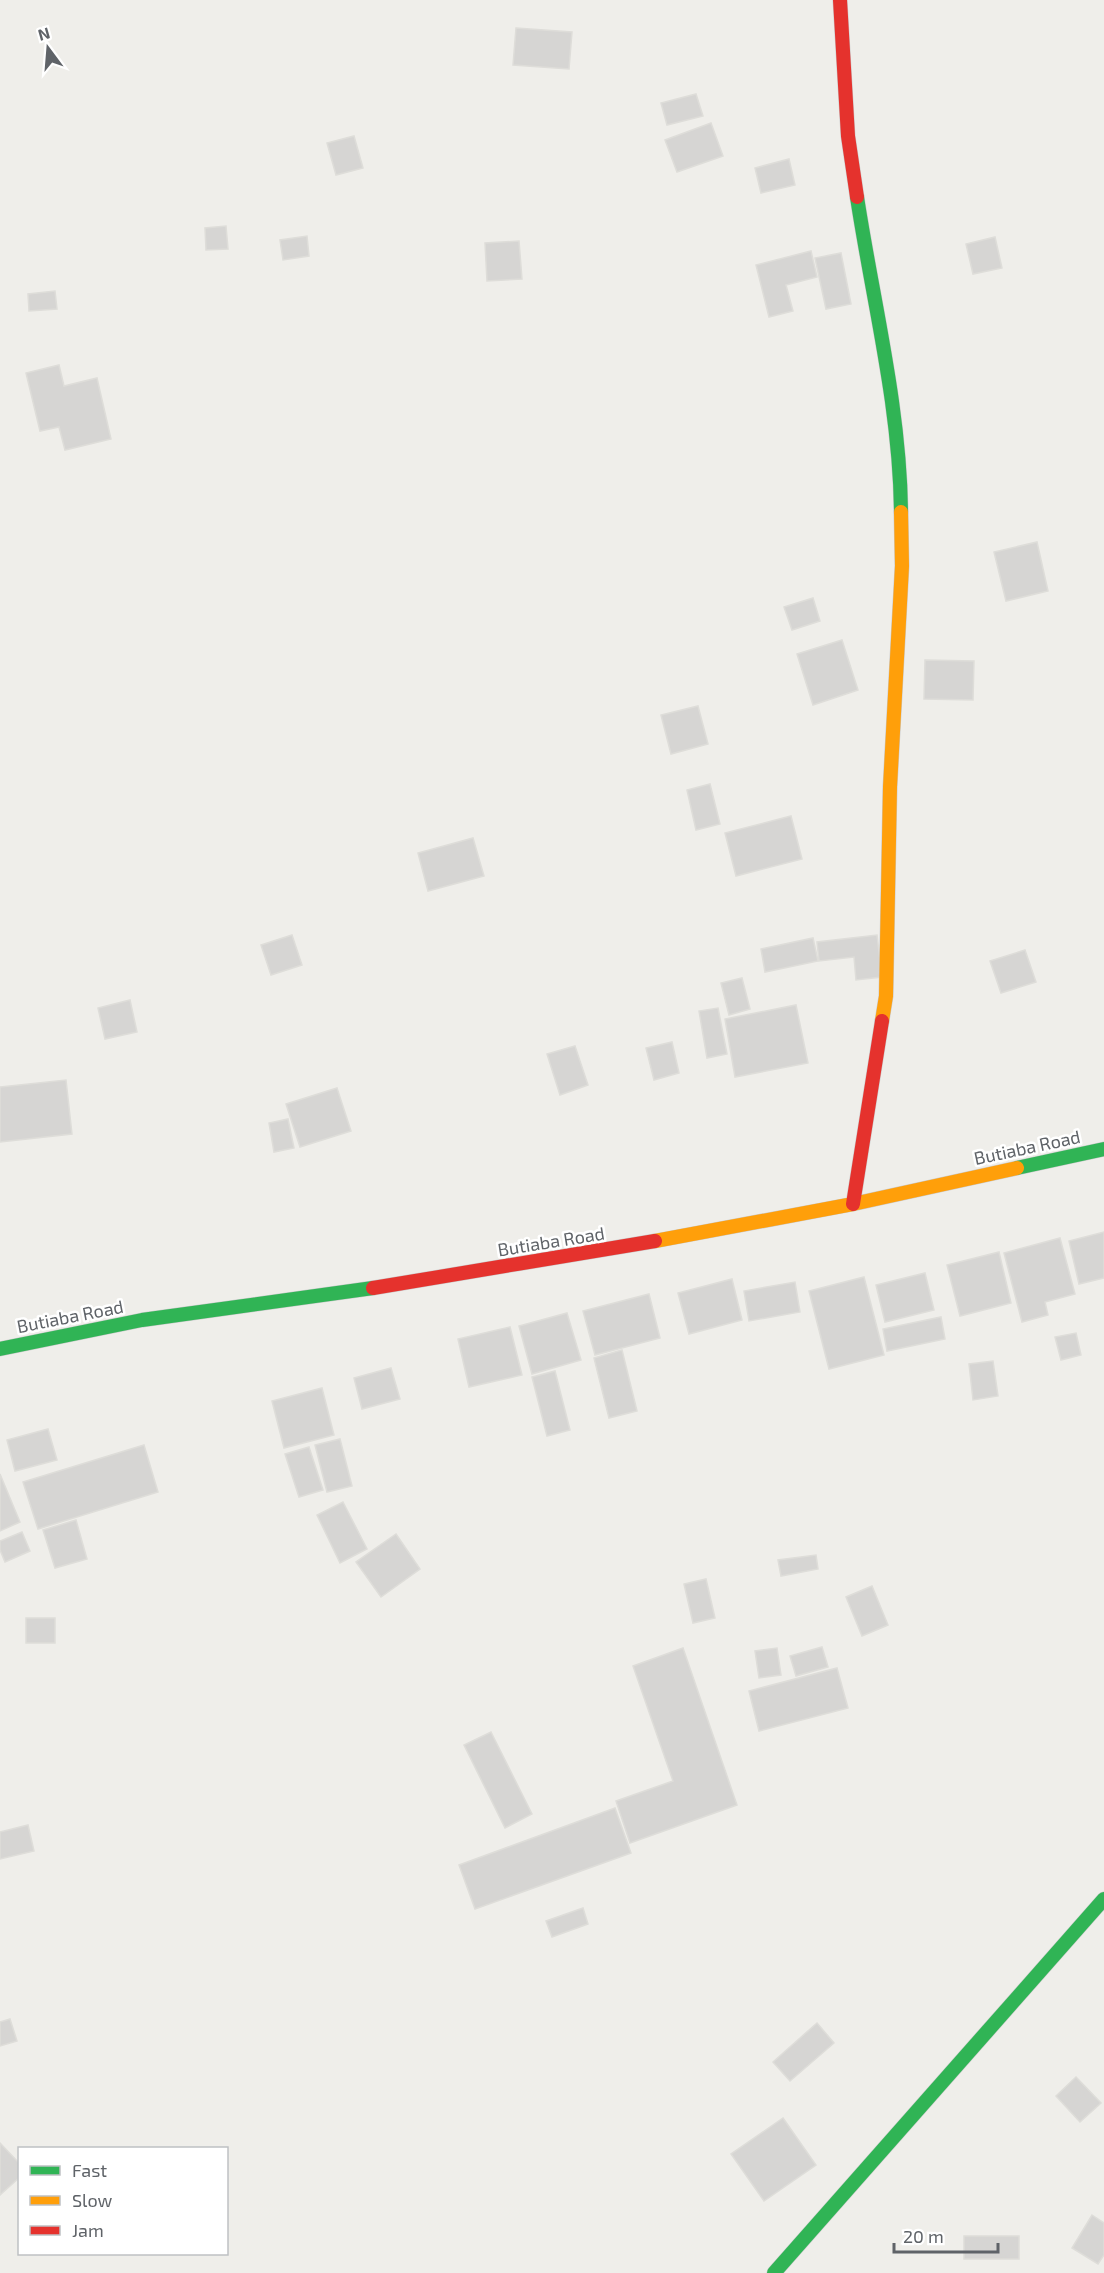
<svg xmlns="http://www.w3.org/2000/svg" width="1104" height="2273" font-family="'Exo 2',sans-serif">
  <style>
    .building { fill: #d6d5d3; stroke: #deddd9; stroke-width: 1.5 }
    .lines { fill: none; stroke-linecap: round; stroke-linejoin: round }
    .fast-casing { stroke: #cacacb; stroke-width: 15 }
    .slow-casing { stroke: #cacacb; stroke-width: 15 }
    .jam-casing { stroke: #cacacb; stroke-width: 15 }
    .fast { stroke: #30b455; stroke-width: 14 }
    .slow { stroke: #ff9f0a; stroke-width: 14 }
    .jam { stroke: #e5322d; stroke-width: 14 }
    .labels { text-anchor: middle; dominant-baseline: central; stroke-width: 5; stroke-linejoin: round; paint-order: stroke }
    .street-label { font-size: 18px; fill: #5f6368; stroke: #fff }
  </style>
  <rect width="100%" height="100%" fill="#efeeea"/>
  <g class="building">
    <path d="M516,28L572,32L569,69L513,65Z"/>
    <path d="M696,94L703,116L667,125L661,103Z"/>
    <path d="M711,123L723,156L677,172L665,140Z"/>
    <path d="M354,136L363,168L336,175L327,143Z"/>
    <path d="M789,159L795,185L761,193L755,168Z"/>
    <path d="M226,226L228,249L206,250L205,228Z"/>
    <path d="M307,236L309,256L283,260L280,240Z"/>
    <path d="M995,237L1002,268L973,274L966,244Z"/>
    <path d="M519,241L522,279L487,281L485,243Z"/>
    <path d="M811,251L817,277L786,285L793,311L769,317L756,265Z"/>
    <path d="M841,253L851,304L826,309L815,258Z"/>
    <path d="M55,291L57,309L29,311L28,294Z"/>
    <path d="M59,365L64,386L97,378L111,439L65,450L59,427L40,431L26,373Z"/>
    <path d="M1037,542L1048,591L1006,601L994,552Z"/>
    <path d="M813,598L820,621L792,630L784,607Z"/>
    <path d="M842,640L858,690L813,705L797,654Z"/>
    <path d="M925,660L974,661L973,700L924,699Z"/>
    <path d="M698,706L708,744L671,754L661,715Z"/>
    <path d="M710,784L720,824L696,830L687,790Z"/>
    <path d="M791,816L802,859L736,876L725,833Z"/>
    <path d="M473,838L484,876L428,891L418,853Z"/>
    <path d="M292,935L302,965L271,975L261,945Z"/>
    <path d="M877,935L882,977L856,980L854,957L819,961L817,942Z"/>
    <path d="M813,938L818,961L765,972L761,949Z"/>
    <path d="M1025,950L1036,982L1001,993L990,961Z"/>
    <path d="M742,978L750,1009L729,1015L721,983Z"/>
    <path d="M130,1000L137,1032L105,1039L98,1008Z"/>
    <path d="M796,1005L808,1063L735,1077L725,1019Z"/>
    <path d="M718,1008L727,1054L707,1058L699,1011Z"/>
    <path d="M672,1042L679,1073L654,1080L646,1048Z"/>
    <path d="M575,1046L588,1085L560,1095L547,1054Z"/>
    <path d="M66,1080L72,1134L0,1142V1087Z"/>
    <path d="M337,1088L351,1131L300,1147L286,1104Z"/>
    <path d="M288,1119L294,1148L274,1152L269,1123Z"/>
    <path d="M1104,1232V1278L1079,1284L1069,1241Z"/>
    <path d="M1060,1238L1075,1294L1045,1302L1048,1315L1022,1322L1004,1253Z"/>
    <path d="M999,1252L1011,1303L960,1316L947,1265Z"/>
    <path d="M925,1273L934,1310L885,1322L876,1285Z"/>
    <path d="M864,1277L884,1355L829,1369L809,1291Z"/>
    <path d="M732,1279L742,1320L689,1334L678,1293Z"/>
    <path d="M795,1282L800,1312L749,1321L744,1291Z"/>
    <path d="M649,1294L660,1338L595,1355L583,1311Z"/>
    <path d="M567,1313L581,1360L532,1374L519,1326Z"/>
    <path d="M941,1317L945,1339L887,1351L883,1329Z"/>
    <path d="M510,1327L522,1375L469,1387L458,1339Z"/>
    <path d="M1076,1333L1081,1355L1061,1360L1055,1337Z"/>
    <path d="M622,1350L637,1411L609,1418L594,1358Z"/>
    <path d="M993,1361L998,1396L973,1400L969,1364Z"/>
    <path d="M391,1368L400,1399L362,1409L354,1378Z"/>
    <path d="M555,1371L570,1430L547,1436L532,1377Z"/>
    <path d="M322,1388L334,1435L284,1448L272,1401Z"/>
    <path d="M48,1429L57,1460L15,1471L7,1440Z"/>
    <path d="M340,1439L352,1486L327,1492L315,1445Z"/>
    <path d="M144,1445L158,1492L38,1529L23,1482Z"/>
    <path d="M309,1447L323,1490L299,1497L285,1454Z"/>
    <path d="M0,1474L20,1522L0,1531Z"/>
    <path d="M343,1502L367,1549L340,1563L317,1515Z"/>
    <path d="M76,1520L87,1559L55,1568L43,1530Z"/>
    <path d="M22,1532L30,1551L5,1562L0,1550V1541Z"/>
    <path d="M396,1534L420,1569L381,1597L356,1562Z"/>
    <path d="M816,1555L818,1569L781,1576L778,1560Z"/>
    <path d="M706,1579L715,1618L693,1623L684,1584Z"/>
    <path d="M872,1586L888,1625L862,1636L846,1597Z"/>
    <rect x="26" y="1618" width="29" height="25"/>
    <path d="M822,1647L828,1667L796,1676L790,1656Z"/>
    <path d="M683,1648L737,1805L630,1843L616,1801L673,1781L633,1666Z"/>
    <path d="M777,1648L781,1675L759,1678L755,1651Z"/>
    <path d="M837,1668L848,1708L759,1731L749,1691Z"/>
    <path d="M491,1732L532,1814L505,1828L464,1745Z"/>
    <path d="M615,1808L631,1853L475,1909L459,1865Z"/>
    <path d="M28,1825L34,1851L0,1859V1832Z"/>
    <path d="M583,1908L588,1924L552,1937L546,1921Z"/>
    <path d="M10,2019L17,2041L0,2046V2022Z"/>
    <path d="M817,2023L834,2043L790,2081L773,2062Z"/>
    <path d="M1076,2077L1101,2103L1080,2122L1056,2096Z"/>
    <path d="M783,2118L816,2165L764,2201L731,2154Z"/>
    <path d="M0,2143L20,2164V2177L0,2195Z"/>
    <path d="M1092,2215L1104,2223V2255L1098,2264L1072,2248Z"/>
    <rect x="964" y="2236" width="55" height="23"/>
  </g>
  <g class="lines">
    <defs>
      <g id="fast">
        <path d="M857,197C873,302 900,406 901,512"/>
        <path d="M1017,1168L1104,1149"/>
        <path d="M0,1349L142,1320L373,1288"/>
        <path d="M774,2273L1104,1899"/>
      </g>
      <g id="slow">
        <path d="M882,1021L886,996L890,787L902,566L901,512"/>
        <path d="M655,1241L853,1204L1017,1168"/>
      </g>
      <g id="jam">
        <path d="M840,0L848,136L857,197"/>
        <path d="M853,1204L882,1021"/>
        <path d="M373,1288L655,1241"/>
      </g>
    </defs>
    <use href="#fast" class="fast-casing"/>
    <use href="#slow" class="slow-casing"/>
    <use href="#jam" class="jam-casing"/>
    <use href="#fast" class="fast"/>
    <use href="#slow" class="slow"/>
    <use href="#jam" class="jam"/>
  </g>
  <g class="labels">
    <g class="street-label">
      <text transform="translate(1027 1147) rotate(-12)">Butiaba Road</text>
      <text transform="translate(551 1241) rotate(-9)">Butiaba Road</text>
      <text transform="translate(70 1316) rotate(-11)">Butiaba Road</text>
    </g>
  </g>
  <rect x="18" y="2147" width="210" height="108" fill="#ffffff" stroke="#bfc1c3" stroke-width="1.5"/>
  <rect x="30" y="2166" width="30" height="9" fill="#30b455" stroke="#bfc1c3" stroke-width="1.5"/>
  <text x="72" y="2177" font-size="18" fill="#5f6368">Fast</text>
  <rect x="30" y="2196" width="30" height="9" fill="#ff9f0a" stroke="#bfc1c3" stroke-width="1.5"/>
  <text x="72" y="2207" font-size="18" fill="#5f6368">Slow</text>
  <rect x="30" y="2226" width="30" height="9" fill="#e5322d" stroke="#bfc1c3" stroke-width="1.5"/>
  <text x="72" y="2237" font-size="18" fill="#5f6368">Jam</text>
  <g transform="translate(48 48) rotate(344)" stroke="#ffffff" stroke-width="4.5" paint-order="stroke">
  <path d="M0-4.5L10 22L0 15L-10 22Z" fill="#5f6368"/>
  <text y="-9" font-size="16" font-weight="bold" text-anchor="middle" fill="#5f6368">N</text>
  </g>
  <path d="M894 2243v9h104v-9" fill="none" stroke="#5f6368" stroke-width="3"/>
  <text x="903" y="2243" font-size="18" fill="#5f6368" stroke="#ffffff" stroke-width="4.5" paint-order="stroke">20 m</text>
</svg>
